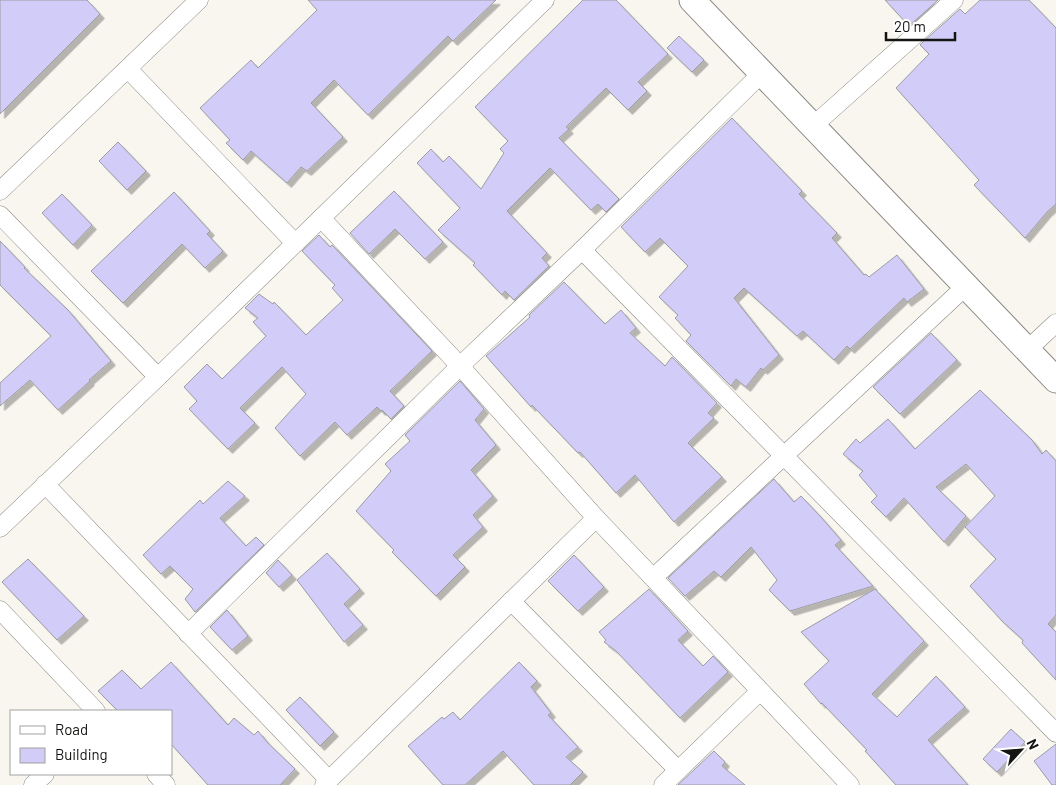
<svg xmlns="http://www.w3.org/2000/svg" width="1056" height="785" font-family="Barlow,sans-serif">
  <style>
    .building { fill: #d1ccf8; stroke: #9d9ca2; filter: url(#shadow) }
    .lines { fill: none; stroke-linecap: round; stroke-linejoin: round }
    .street-casing { stroke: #898782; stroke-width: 19 }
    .secondary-casing { stroke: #898782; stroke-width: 27 }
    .street { stroke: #fff; stroke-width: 18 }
    .secondary { stroke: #fff; stroke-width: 25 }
  </style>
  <defs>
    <filter id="shadow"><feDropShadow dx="4.5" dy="4.5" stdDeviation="0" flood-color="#0004"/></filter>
  </defs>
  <rect width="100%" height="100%" fill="#f9f6f0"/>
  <g class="building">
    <path d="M0,0H87L100,14L0,114Z"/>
    <path d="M308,0H496L453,41L448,36L368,115L334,80L311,103L343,137L307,171L301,167L287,183L251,151L243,160L226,143L230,140L200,108L251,60L258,68L317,10Z"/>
    <path d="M583,0H616L668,54L638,82L647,91L628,110L606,88L566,127L569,129L559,138L619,199L606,212L598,204L591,210L550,168L507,211L547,253L542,258L549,266L514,300L505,291L502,295L473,265L475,263L438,230L460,208L417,163L431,149L443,162L449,156L481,189L504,153L500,149L508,141L475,107Z"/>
    <path d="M885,0H938L909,26Z"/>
    <path d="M980,0H1029L1056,28V204L1047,212L1025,238L974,185L979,180L896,88L929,54L920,45L924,41L960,9L965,14Z"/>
    <path d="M679,36L704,60L692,72L667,48Z"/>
    <path d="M732,118L802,191L799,194L837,233L832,238L864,275L866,274L869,277L897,255L924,289L907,302L904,298L850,349L847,346L834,360L803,331L797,336L744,288L734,298L779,355L763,370L761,368L746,387L736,379L731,386L686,341L691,335L675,318L678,315L659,297L688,266L660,238L645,252L621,227Z"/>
    <path d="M118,142L146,171L127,190L99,161Z"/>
    <path d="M394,191L443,242L425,259L395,229L369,254L350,233Z"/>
    <path d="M174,192L210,231L207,234L223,251L205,268L182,244L123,303L91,271Z"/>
    <path d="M62,194L92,225L73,245L42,213Z"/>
    <path d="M319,235L330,247L332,245L432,351L390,391L404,406L391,419L382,410L381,411L377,407L347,435L335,422L300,456L275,428L306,394L282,367L240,408L255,423L228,449L189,409L197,401L184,387L207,364L222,379L266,336L253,322L258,318L245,308L259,294L273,304L274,302L306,335L343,300L332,288L335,285L302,251Z"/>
    <path d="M0,241L25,267L24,268L68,310L111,361L89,380L90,381L58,410L30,380L0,406V383L51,336L0,285Z"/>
    <path d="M564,282L605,324L621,310L636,328L630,333L665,366L672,357L717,403L708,413L714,418L688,443L722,477L674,522L635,475L616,493L580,452L578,453L532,405L531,407L486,356L530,317L529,315Z"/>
    <path d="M931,333L957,360L900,414L873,387Z"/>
    <path d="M460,381L484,409L475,420L496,445L471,470L493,496L473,515L483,527L453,555L465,567L436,596L392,552L394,550L356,511L391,471L385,464L410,441L405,435Z"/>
    <path d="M980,390L1032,440L1042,454L1046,450L1056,461V615L1048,624L1056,632V680L1022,643L1023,640L1002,621L970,586L996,559L965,527L995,496L966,464L936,487L966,516L944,542L904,498L886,517L871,502L877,496L859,475L863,471L843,454L856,439L860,443L888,419L915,449Z"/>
    <path d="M774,479L794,502L801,496L820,516L841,540L835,545L873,586L790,611L769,590L777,580L751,547L721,577L714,571L685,596L668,578Z"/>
    <path d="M228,481L245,496L220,518L246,546L256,537L264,545L195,612L185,599L193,589L170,566L161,574L143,555L200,500L203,504Z"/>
    <path d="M327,553L360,589L344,604L363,625L344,642L297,580Z"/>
    <path d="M574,555L604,587L578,611L548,581Z"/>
    <path d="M28,559L84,616L57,640L2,582Z"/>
    <path d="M278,560L292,575L279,587L266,573Z"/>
    <path d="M649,589L688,631L678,640L703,666L713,656L728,672L680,718L616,651L604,642L606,640L599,632Z"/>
    <path d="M875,589L924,641L872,694L897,717L936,676L965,707L928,740L968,785H896L865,751L867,750L822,703L821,704L804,684L829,661L801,632Z"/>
    <path d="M227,610L248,636L232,650L210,627Z"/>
    <path d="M171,662L228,725L234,718L254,735L258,731L267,742L295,769L280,785H208L171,744V711H118L98,691L122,670L141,689Z"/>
    <path d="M519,662L537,681L531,687L551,713L548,715L578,747L566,757L583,772L570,785H534L503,751L465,785H443L408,746L442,717L444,719L453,712L460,720Z"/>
    <path d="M300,697L334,732L320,746L286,710Z"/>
    <path d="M1011,729L1025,742L997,772L983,759Z"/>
    <path d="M1056,744V785H1052L1034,761Z"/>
    <path d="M714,751L725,762L722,766L745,785H678Z"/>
  </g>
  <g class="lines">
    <defs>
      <g id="street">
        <path d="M128,69L295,243"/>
        <path d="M813,126L954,0"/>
        <path d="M0,191L199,0"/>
        <path d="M0,215L158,377"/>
        <path d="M321,218L460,366L596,518L850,785"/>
        <path d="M582,250L1056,733"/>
        <path d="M1027,350L1056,323"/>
        <path d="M45,484L329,780"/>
        <path d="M0,528L158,377L545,0"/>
        <path d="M653,578L966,286"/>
        <path d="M511,601L678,770"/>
        <path d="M0,610L96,711"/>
        <path d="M188,634L460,366L582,250L762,73"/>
        <path d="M156,774L166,785"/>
        <path d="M33,785L45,774"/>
        <path d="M324,785L596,518"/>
        <path d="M663,785L760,691"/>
      </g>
      <path id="secondary" d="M692,0L1056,380"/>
    </defs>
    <use href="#street" class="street-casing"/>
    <use href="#secondary" class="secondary-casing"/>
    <use href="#street" class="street"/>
    <use href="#secondary" class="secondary"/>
  </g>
  <rect x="10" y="710" width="162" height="65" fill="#ffffff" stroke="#a1a1a0"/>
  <rect x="20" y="726" width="25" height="8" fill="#ffffff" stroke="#a1a1a0"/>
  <text x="55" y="735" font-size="15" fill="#141412">Road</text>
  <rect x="20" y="748" width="25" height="15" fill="#d1ccf8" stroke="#a1a1a0"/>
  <text x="55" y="760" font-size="15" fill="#141412">Building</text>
  <g transform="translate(1021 750) rotate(64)" stroke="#ffffff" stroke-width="4" paint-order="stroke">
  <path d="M0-4L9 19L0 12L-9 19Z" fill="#141412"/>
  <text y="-8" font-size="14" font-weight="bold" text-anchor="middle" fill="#141412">N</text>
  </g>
  <path d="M886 32v8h69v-8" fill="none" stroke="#141412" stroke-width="2.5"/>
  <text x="894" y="32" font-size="15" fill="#141412" stroke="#ffffff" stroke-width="4" paint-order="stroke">20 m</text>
</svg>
